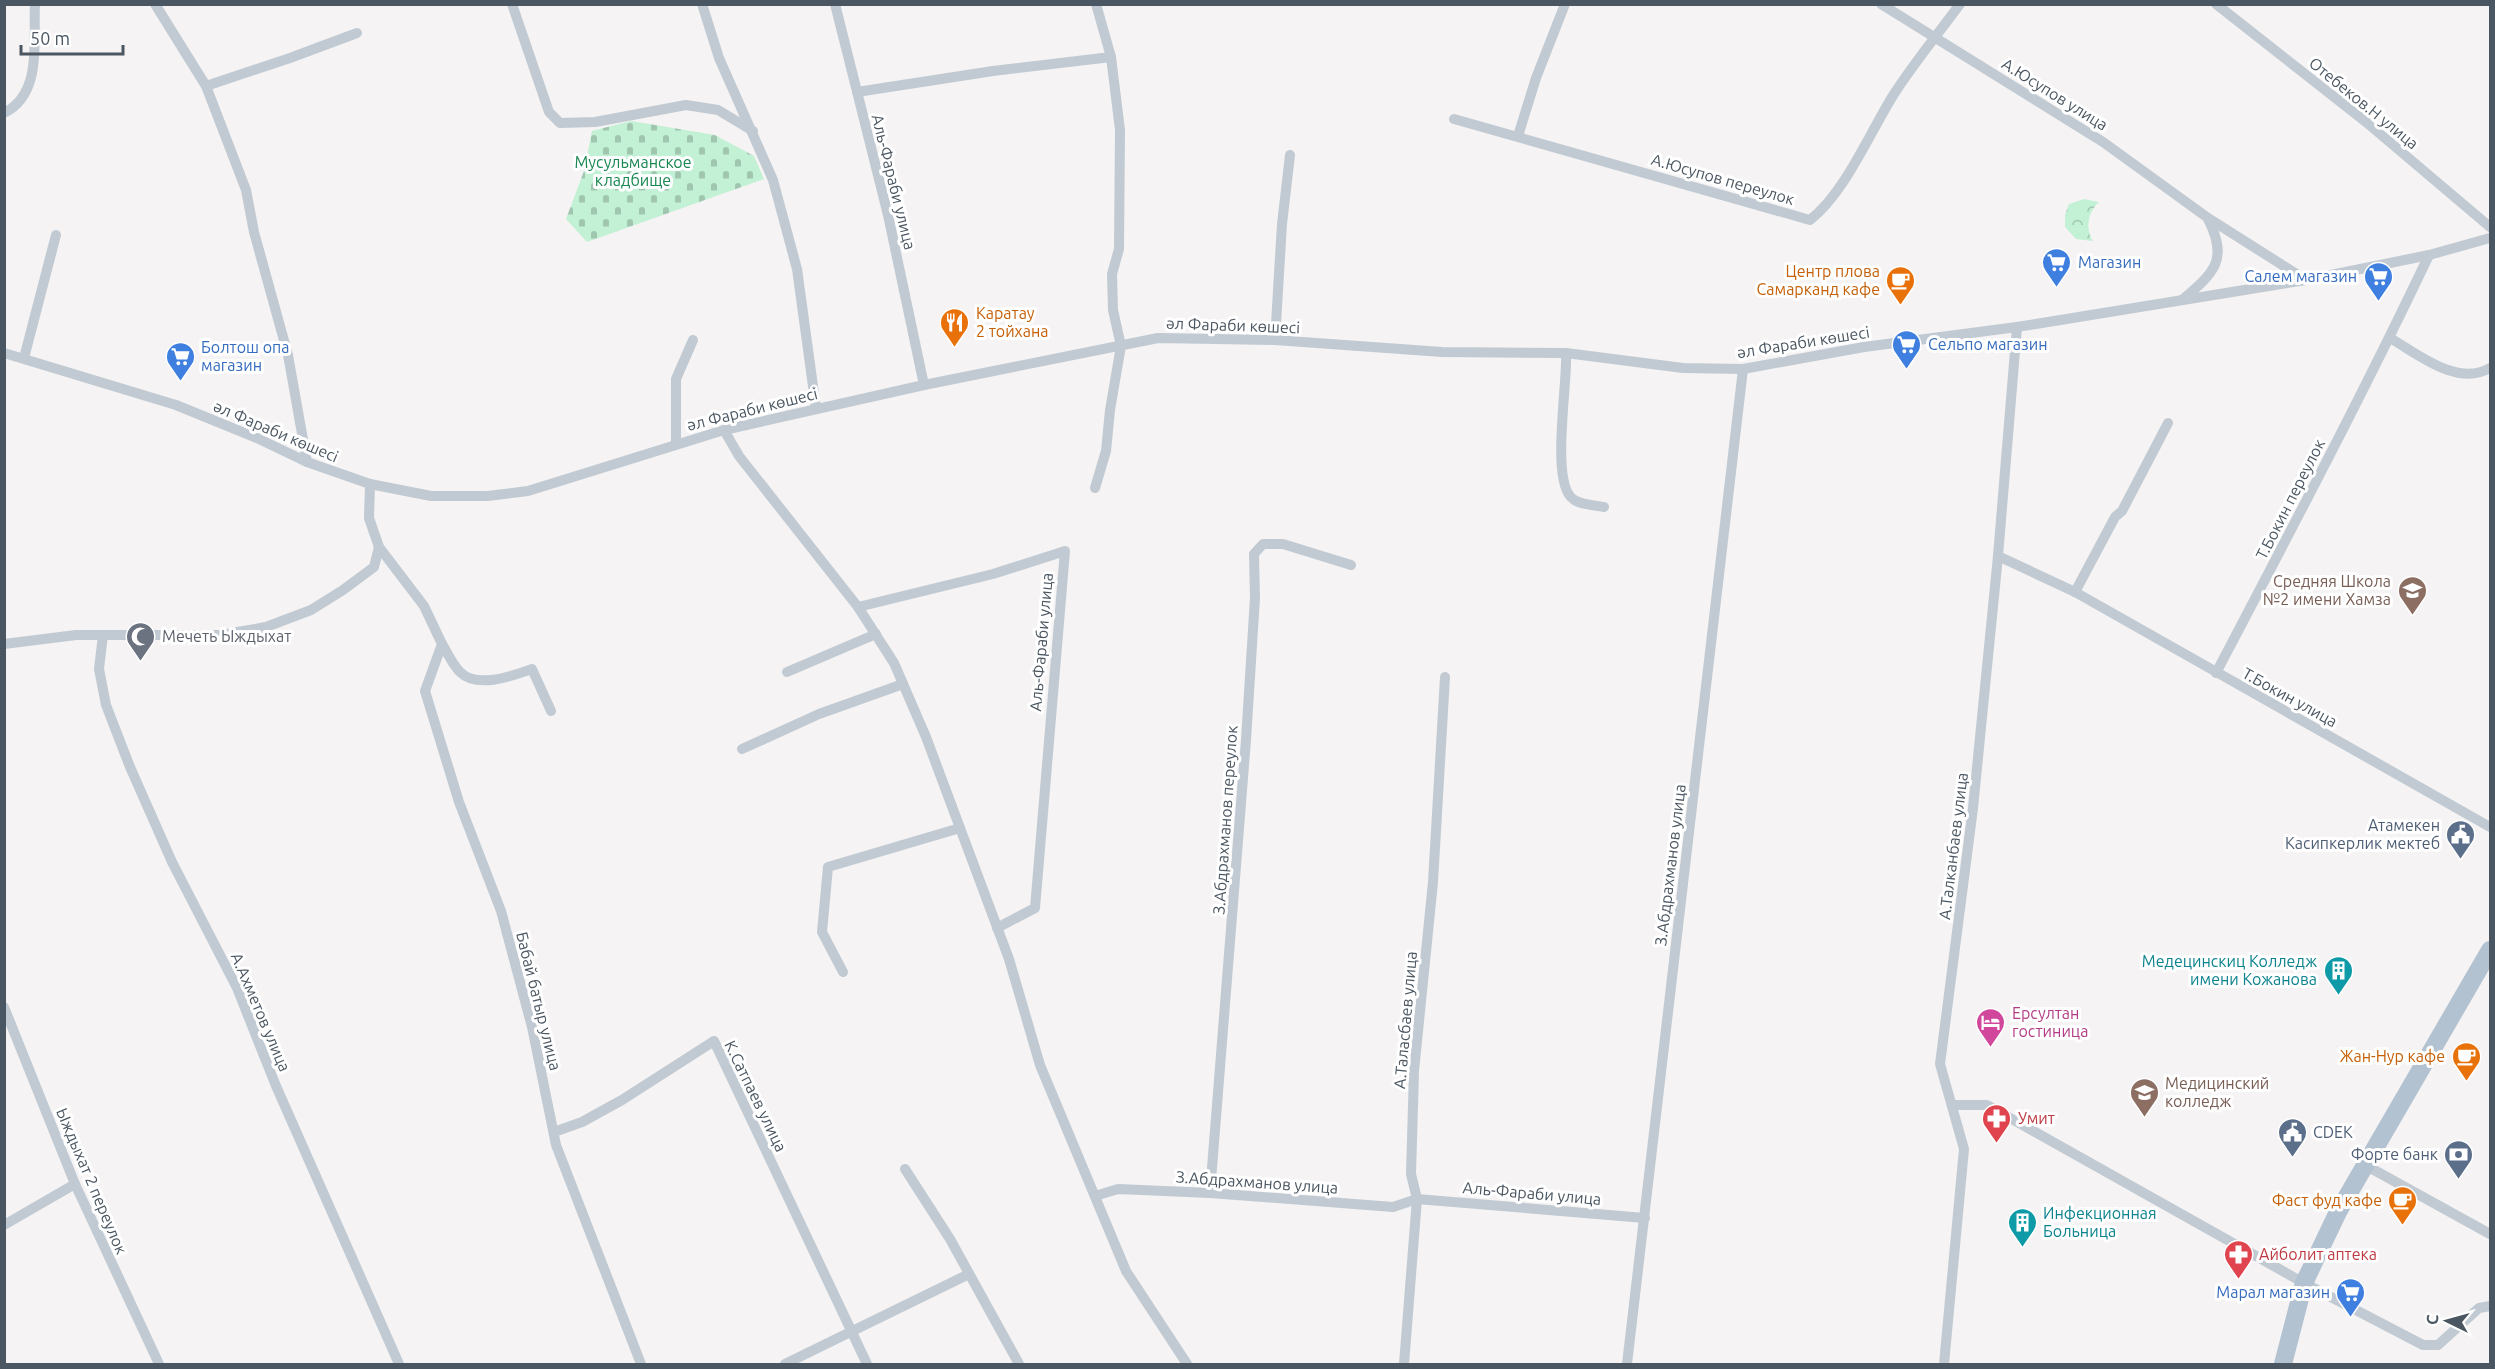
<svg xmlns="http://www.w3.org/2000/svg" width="2495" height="1369" font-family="Ubuntu,sans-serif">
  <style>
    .cemetery { fill: url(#cemetery-stones) }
    .park { fill: url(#park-crowns) }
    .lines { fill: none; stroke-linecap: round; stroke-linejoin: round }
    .street { stroke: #c1cad2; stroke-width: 10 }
    .primary { stroke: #b3c2d1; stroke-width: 18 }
    .labels { text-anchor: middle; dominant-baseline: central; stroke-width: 6; stroke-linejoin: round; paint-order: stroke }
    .street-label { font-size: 16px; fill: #4a5661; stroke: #fff }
    .park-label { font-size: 16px; fill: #17864f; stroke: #fff }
    .shop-label { font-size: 16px; fill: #366cbe; stroke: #fff; text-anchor: start }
    .food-label { font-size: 16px; fill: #c56008; stroke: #fff; text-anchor: end }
    .education-label { font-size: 16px; fill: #785e54; stroke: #fff; text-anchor: end }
    .worship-label { font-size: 16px; fill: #5b616d; stroke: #fff; text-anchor: start }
    .service-label { font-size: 16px; fill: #4e5e75; stroke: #fff; text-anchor: end }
    .culture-label { font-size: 16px; fill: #0d838f; stroke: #fff; text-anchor: end }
    .hotel-label { font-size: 16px; fill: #b23c85; stroke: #fff; text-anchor: start }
    .health-label { font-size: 16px; fill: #be3a42; stroke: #fff; text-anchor: start }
  </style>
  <defs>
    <pattern id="cemetery-stones" width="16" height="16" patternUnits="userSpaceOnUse" patternTransform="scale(1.5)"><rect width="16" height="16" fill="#c3f1d5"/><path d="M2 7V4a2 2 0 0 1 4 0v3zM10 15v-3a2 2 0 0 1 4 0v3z" fill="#a0c6b0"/></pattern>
    <pattern id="park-crowns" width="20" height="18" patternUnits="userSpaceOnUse" patternTransform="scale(1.5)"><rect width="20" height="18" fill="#c3f1d5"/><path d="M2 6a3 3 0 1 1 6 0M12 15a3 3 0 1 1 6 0" fill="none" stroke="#a0c6b0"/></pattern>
  </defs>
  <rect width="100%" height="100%" fill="#f5f3f3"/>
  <path class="cemetery" d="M631,121L715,135L754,156L764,179L587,242L566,219L584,171L592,131Z"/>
  <path class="park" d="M2084,199L2099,202C2088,212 2085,228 2093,241L2076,239L2065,227V215L2069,204Z"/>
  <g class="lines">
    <g class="street">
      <path d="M155,4L206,86L246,190L254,232L288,355L307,462"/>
      <path d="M512,4L549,112L560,123L595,122L686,105L718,110L753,131"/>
      <path d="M702,4L719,58L773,180L797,269L816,408"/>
      <path d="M835,4L888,215L924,385"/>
      <path d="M1881,4L2103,142L2208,218L2306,280"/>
      <path d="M2216,4L2366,122L2490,227"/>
      <path d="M206,86L290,58L357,33"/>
      <path d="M857,92L993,71L1111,57"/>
      <path d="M4,113C43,94 33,40 35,4"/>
      <path d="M1454,119L1810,220C1845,193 1870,132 1894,94C1914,63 1938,34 1960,4"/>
      <path d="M1518,136L1536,78L1565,4"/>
      <path d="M2182,300C2214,273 2229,260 2208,219"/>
      <path d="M2390,338C2418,354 2457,387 2490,368"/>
      <path d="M1275,340L1282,224L1290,155"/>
      <path d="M4,353L176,405L257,438L307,462L370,484L431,496H488L528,491L724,430L924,385L1158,338L1275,340L1442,352L1566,353L1683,368L1743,369L1864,347L2017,327L2306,280L2429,255L2490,238"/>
      <path d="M1566,353C1568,383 1550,483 1573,499C1580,505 1595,505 1604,507"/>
      <path d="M24,358L56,235"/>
      <path d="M724,430L739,456L858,607L894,663L926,737L1009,959L1040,1065L1126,1271L1187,1364"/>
      <path d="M676,444V379L693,340"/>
      <path d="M370,484L369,518L379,547L424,606L442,644L425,691L459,802L501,911L532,1027L556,1145L641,1364"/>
      <path d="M1095,488L1106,451L1110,410L1121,346L1113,310L1112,274L1119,249L1120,130L1111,57L1096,4"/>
      <path d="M1998,556L2075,592L2490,827"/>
      <path d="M2075,592L2115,517L2122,511L2168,423"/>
      <path d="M858,607L993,574L1065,551L1035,908L997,928"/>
      <path d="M103,635L99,669L106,705L130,767L172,862L237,988L276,1086L399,1364"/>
      <path d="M4,644L76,635H220L266,627L311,610L343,590L374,567L379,547"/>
      <path d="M442,644C447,652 452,664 460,672C477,689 512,676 532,669L551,711"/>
      <path d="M787,672L876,634"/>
      <path d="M2216,673C2289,534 2362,396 2429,255"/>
      <path d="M742,749L819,714L903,684"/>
      <path d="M843,972L822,932L828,867L960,828"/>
      <path d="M4,1007L75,1184L159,1364"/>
      <path d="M1952,1105H1987L2304,1283L2423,1345H2438L2479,1308L2490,1306"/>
      <path d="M554,1132L582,1122L622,1100L714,1041L867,1364"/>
      <path d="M2365,1165L2490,1234"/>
      <path d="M905,1169L950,1239L1019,1364"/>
      <path d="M1210,1193L1246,740L1255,598L1254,554L1263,544H1283L1351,565"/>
      <path d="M1095,1196L1118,1189L1210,1193L1393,1207L1417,1199L1645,1218"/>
      <path d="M4,1225L75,1184"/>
      <path d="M785,1364L969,1274"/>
      <path d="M1404,1364L1417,1199L1411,1174L1414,1071L1433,882L1445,677"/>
      <path d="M1627,1364L1743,369"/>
      <path d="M1944,1364L1964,1149L1940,1064L1973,808L1998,556L2017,327"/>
    </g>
    <path class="primary" d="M2283,1364L2304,1283L2338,1212L2490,950"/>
  </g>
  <defs>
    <symbol id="supermarket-pin" viewBox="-11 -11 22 30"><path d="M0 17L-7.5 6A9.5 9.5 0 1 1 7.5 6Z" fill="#3f7fe0" stroke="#fff"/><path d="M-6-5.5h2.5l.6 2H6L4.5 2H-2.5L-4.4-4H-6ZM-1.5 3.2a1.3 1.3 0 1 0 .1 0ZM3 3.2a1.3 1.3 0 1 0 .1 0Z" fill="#fff"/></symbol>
    <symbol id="cafe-pin" viewBox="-11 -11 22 30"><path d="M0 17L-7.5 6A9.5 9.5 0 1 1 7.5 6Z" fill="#e8710a" stroke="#fff"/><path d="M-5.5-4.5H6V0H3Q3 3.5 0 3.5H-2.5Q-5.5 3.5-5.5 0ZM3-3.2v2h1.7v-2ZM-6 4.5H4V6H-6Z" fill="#fff"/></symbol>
    <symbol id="restaurant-pin" viewBox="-11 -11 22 30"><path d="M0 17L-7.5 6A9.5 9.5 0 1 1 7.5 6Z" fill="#e8710a" stroke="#fff"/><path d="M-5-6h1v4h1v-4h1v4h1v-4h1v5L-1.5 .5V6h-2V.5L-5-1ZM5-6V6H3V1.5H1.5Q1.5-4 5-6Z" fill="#fff"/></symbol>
    <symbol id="school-pin" viewBox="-11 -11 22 30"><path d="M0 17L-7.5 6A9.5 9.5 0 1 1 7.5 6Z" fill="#8d6e63" stroke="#fff"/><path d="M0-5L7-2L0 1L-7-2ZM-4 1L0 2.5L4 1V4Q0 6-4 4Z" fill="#fff"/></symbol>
    <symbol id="mosque-pin" viewBox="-11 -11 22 30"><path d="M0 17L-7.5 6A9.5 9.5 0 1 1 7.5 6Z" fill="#6b7280" stroke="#fff"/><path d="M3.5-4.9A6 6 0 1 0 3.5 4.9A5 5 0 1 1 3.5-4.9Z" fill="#fff"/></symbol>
    <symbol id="civic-pin" viewBox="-11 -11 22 30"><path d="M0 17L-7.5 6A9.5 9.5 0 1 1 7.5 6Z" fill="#5c6f8a" stroke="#fff"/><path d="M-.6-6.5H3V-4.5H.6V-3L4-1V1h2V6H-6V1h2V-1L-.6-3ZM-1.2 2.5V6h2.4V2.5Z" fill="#fff"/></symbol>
    <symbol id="building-pin" viewBox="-11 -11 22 30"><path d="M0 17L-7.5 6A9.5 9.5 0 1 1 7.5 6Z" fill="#0f9aa8" stroke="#fff"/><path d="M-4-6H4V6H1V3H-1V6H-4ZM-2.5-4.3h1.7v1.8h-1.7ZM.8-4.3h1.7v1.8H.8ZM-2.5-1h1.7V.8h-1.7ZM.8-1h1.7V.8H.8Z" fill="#fff"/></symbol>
    <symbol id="hotel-pin" viewBox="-11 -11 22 30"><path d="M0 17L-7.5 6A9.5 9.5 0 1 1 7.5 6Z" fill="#d1479c" stroke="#fff"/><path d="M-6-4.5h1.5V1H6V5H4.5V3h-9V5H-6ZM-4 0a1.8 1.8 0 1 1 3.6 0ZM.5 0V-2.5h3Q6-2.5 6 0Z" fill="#fff"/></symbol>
    <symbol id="university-pin" viewBox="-11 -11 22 30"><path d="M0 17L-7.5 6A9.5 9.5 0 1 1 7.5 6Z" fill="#8d6e63" stroke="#fff"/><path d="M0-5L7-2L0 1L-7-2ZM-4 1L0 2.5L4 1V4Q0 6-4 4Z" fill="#fff"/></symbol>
    <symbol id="pharmacy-pin" viewBox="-11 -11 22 30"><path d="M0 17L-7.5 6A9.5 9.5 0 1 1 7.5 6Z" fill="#e0444e" stroke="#fff"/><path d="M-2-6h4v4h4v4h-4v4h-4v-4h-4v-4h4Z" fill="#fff"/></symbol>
    <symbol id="bank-pin" viewBox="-11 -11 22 30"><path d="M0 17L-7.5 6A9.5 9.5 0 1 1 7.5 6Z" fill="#5c6f8a" stroke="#fff"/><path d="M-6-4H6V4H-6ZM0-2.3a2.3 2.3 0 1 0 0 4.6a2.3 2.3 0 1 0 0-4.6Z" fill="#fff"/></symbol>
  </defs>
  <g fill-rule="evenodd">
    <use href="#supermarket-pin" x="2040" y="246" width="33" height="45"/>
    <use href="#supermarket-pin" x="2362" y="260" width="33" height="45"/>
    <use href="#cafe-pin" x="1884" y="264" width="33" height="45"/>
    <use href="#restaurant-pin" x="938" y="306" width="33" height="45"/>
    <use href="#supermarket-pin" x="1890" y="328" width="33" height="45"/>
    <use href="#supermarket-pin" x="164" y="340" width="33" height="45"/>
    <use href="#school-pin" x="2396" y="574" width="33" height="45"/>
    <use href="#mosque-pin" x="124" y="620" width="33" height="45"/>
    <use href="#civic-pin" x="2444" y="818" width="33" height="45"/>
    <use href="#building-pin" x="2322" y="954" width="33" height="45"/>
    <use href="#hotel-pin" x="1974" y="1006" width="33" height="45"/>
    <use href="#cafe-pin" x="2450" y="1040" width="33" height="45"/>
    <use href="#university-pin" x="2128" y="1076" width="33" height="45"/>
    <use href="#pharmacy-pin" x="1980" y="1102" width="33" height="45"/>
    <use href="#civic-pin" x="2276" y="1116" width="33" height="45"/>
    <use href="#bank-pin" x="2442" y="1138" width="33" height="45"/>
    <use href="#cafe-pin" x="2386" y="1184" width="33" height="45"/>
    <use href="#building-pin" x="2006" y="1206" width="33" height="45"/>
    <use href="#pharmacy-pin" x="2222" y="1238" width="33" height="45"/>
    <use href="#supermarket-pin" x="2334" y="1276" width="33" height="45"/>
  </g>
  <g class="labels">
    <g class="street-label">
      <text transform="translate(2055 94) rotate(32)">А.Юсупов улица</text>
      <text transform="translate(2364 103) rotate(39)">Отебеков.Н улица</text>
      <text transform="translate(1723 179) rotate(16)">А.Юсупов переулок</text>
      <text transform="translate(894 182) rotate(76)">Аль-Фараби улица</text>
      <text transform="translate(1233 325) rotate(2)">әл Фараби көшесі</text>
      <text transform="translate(1803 342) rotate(-9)">әл Фараби көшесі</text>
      <text transform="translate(752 409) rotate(-14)">әл Фараби көшесі</text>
      <text transform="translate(276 431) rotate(23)">әл Фараби көшесі</text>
      <text transform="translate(2290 499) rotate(-63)">Т.Бокин переулок</text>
      <text transform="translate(1041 642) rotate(-85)">Аль-Фараби улица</text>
      <text transform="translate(2290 697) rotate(29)">Т.Бокин улица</text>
      <text transform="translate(1225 820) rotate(-86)">З.Абдрахманов переулок</text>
      <text transform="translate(1953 846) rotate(-83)">А.Талканбаев улица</text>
      <text transform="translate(1670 865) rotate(-83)">З.Абдрахманов улица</text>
      <text transform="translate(539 1001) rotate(76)">Бабай батыр улица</text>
      <text transform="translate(261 1012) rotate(67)">А.Ахметов улица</text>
      <text transform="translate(1405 1020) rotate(-85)">А.Таласбаев улица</text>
      <text transform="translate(756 1096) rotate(64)">К.Сатпаев улица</text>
      <text transform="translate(92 1181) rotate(67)">Ыждыхат 2 переулок</text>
      <text transform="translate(1257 1182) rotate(4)">З.Абдрахманов улица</text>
      <text transform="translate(1532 1193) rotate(5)">Аль-Фараби улица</text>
    </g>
    <g class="park-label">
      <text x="633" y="162">Мусульманское<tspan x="633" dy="18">кладбище</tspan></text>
    </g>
    <g class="shop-label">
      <text x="2078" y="262">Магазин</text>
      <text x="2357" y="276" text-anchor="end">Салем магазин</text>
      <text x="1928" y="344">Сельпо магазин</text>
      <text x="201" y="347">Болтош опа<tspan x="201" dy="18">магазин</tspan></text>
      <text x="2330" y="1292" text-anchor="end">Марал магазин</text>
    </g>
    <g class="food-label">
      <text x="1880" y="271">Центр плова<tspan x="1880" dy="18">Самарканд кафе</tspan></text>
      <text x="976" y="313" text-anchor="start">Каратау<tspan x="976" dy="18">2 тойхана</tspan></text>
      <text x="2445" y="1056">Жан-Нур кафе</text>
      <text x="2382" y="1200">Фаст фуд кафе</text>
    </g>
    <g class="education-label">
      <text x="2391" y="581">Средняя Школа<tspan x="2391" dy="18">№2 имени Хамза</tspan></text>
      <text x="2165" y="1083" text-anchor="start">Медицинский<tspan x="2165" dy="18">колледж</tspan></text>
    </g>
    <g class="worship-label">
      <text x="162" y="636">Мечеть Ыждыхат</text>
    </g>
    <g class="service-label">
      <text x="2440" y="825">Атамекен<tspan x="2440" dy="18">Касипкерлик мектеб</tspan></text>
      <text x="2313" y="1132" text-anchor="start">CDEK</text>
      <text x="2438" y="1154">Форте банк</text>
    </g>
    <g class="culture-label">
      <text x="2317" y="961">Медецинскиц Колледж<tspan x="2317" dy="18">имени Кожанова</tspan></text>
      <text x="2043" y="1213" text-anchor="start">Инфекционная<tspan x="2043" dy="18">Больница</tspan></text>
    </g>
    <g class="hotel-label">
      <text x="2012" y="1013">Ерсултан<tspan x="2012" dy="18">гостиница</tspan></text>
    </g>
    <g class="health-label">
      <text x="2018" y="1118">Умит</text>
      <text x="2259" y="1254">Айболит аптека</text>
    </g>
  </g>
  <rect width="2495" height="1369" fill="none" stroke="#4a5661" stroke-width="12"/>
  <g transform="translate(2447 1321) rotate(275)" stroke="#ffffff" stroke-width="4.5" paint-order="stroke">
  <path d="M0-4.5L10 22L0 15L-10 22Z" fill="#4a5661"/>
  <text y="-9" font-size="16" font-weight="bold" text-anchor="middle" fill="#4a5661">С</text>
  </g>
  <path d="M21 45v9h102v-9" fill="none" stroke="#4a5661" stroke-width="3"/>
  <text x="30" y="45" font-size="18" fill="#4a5661" stroke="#ffffff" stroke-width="4.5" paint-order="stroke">50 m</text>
</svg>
